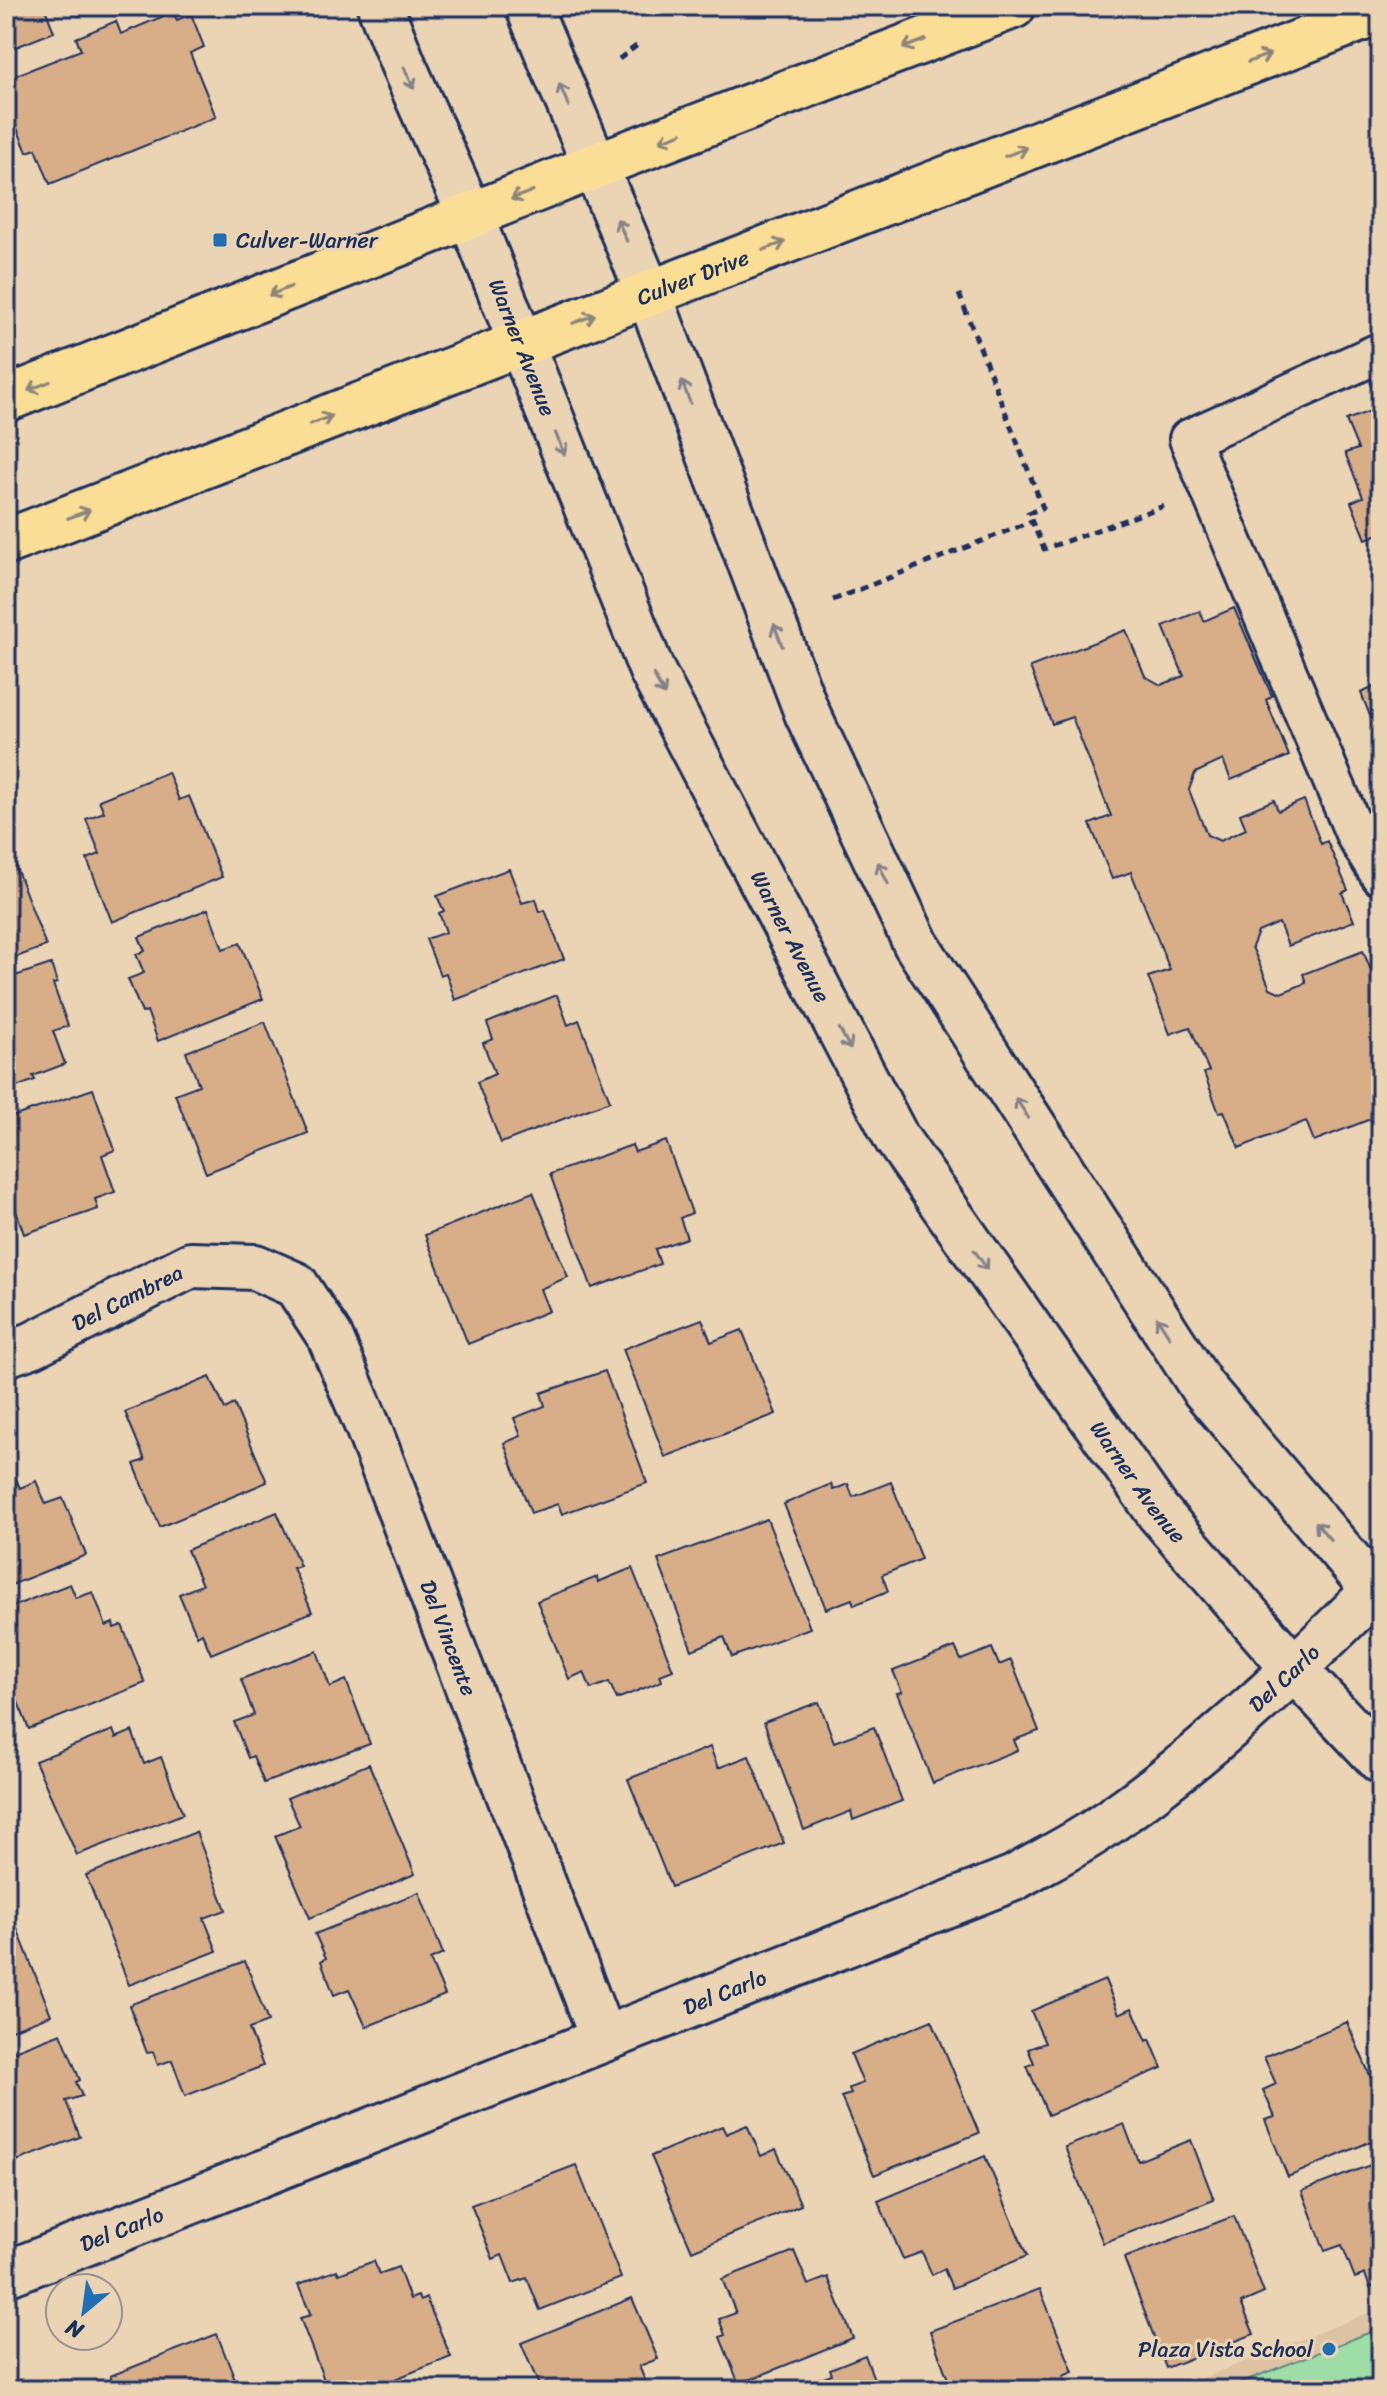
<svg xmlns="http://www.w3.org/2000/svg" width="1387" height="2396" font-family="Sriracha,sans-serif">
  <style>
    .built { fill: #ddc3a4 }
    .green { fill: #9edda5; stroke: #5c8682; stroke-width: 2 }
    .building { fill: #d7ae88; stroke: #1b2f5e; stroke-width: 2 }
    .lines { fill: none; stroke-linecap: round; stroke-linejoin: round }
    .lane-casing { stroke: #1b2f5e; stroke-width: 44 }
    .street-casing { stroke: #1b2f5e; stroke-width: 50 }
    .secondary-casing { stroke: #1b2f5e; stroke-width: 50 }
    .primary-casing { stroke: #1b2f5e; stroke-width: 50 }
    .path { stroke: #1b2f5e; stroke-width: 5; stroke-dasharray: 8 6; stroke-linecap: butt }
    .lane { stroke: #ebd4b4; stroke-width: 38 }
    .street { stroke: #ebd4b4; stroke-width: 44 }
    .secondary { stroke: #ebd4b4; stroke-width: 44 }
    .primary { stroke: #fbde96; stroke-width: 44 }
    .oneway { stroke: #8b867a }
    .oneway2 { stroke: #838289 }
    .poi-dot { fill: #1f6fb2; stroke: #ebd4b4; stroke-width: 3 }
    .labels { text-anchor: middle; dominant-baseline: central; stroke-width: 6; stroke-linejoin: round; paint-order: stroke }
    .poi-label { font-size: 22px; fill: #1b2f5e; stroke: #ebd4b4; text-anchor: start }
    .street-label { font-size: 22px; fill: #1b2f5e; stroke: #ebd4b4 }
  </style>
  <rect width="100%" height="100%" fill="#ebd4b4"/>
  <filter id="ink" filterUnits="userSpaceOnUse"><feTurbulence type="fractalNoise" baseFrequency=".0125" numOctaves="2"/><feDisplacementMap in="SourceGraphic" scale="16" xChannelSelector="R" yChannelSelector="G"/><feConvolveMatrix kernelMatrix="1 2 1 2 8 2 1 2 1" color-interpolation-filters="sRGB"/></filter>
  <g filter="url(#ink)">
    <path class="built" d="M1381,2308V2390H1172Z"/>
    <path class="green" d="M1381,2328V2390H1221Z"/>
    <g class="building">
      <path d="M6,6H44L54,32L6,51Z"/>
      <path d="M75,6H104L79,16Z"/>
      <path d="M173,12L177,20L191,14L204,47L190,53L216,117L50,184L36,149L27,152L6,102V79L81,50L76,38L116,21L121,34Z"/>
      <path d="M1381,407V533L1366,539L1351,502L1363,497L1345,453L1358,449L1346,420Z"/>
      <path d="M1234,608L1272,696L1266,700L1289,756L1231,780L1223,760L1195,773L1189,790L1207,835L1220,841L1246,829L1240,814L1274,800L1278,811L1304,800L1321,844L1327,841L1348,890L1342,893L1354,921L1288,946L1279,923L1258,932L1252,947L1270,988L1281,993L1306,983L1303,974L1363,951L1381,994V1115L1314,1141L1306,1121L1239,1148L1224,1111L1219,1113L1204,1073L1209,1071L1190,1027L1170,1034L1148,977L1170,970L1131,872L1112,879L1090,824L1111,816L1072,717L1052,724L1030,667L1126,630L1145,676L1161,685L1184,676L1163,626L1200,611L1204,621Z"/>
      <path d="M1381,684V757L1373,738L1378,736L1361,693Z"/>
      <path d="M168,772L179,800L189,796L222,877L112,922L87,859L100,854L86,819L104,812L99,800Z"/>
      <path d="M15,865L46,946L6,961V868Z"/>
      <path d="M509,869L522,903L536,899L540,912L545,910L564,959L455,1000L446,973L440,975L426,939L446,932L439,913L444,911L437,896Z"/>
      <path d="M208,909L223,949L240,943L263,999L158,1041L147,1011L142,1013L128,979L144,973L136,954L145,951L139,937Z"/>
      <path d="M51,964L57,983L53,984L68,1026L53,1031L65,1064L33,1076L35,1080L6,1091V979Z"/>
      <path d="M557,995L568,1025L579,1020L610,1101L501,1143L477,1082L495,1074L483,1043L493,1039L487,1023Z"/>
      <path d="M265,1022L308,1133L206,1173L175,1094L199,1085L186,1052Z"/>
      <path d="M93,1089L115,1150L102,1155L115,1192L95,1199L98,1209L24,1234L15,1208L6,1210V1119Z"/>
      <path d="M666,1141L692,1213L680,1218L687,1238L655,1249L660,1264L592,1288L550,1174L632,1145L635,1152Z"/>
      <path d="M533,1192L568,1277L540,1289L549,1311L468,1344L425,1235Z"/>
      <path d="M702,1319L711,1342L742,1330L776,1414L665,1457L623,1349Z"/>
      <path d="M605,1371L647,1483L562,1514L558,1504L531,1513L504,1443L521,1436L514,1418L545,1406L541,1393Z"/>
      <path d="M210,1377L225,1409L234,1404L267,1482L160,1527L134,1464L145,1460L125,1412Z"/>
      <path d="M13,1472L20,1488L36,1481L46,1504L63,1498L86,1555L6,1587V1475Z"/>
      <path d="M891,1482L921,1559L882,1575L888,1591L854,1605L852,1599L826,1609L784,1504L831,1484L833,1490L848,1484L853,1497Z"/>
      <path d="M277,1512L300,1566L293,1568L312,1612L211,1654L202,1633L197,1636L179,1594L202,1585L187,1550Z"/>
      <path d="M767,1519L810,1628L732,1657L724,1637L692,1650L658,1560Z"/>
      <path d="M632,1568L673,1670L660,1675L662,1681L617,1699L609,1682L591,1689L584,1672L569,1679L537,1601L597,1577L598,1582Z"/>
      <path d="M70,1584L76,1598L93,1592L106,1626L113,1623L114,1628L122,1625L145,1683L29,1729L6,1673V1609Z"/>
      <path d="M955,1647L961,1660L992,1648L999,1665L1011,1660L1039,1731L1014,1740L1018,1750L933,1783L897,1693L902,1692L893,1671Z"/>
      <path d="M317,1651L330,1687L346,1680L370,1744L264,1783L253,1756L248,1758L234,1722L254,1715L241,1679Z"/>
      <path d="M819,1702L834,1742L874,1727L902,1801L853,1820L851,1811L804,1830L764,1722Z"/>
      <path d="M113,1730L116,1738L132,1731L144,1764L161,1757L183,1814L77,1855L35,1761Z"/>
      <path d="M710,1747L718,1768L749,1756L784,1843L671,1887L628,1779Z"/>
      <path d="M369,1764L415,1874L310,1918L275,1836L300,1826L287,1798Z"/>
      <path d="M196,1832L226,1910L204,1918L217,1951L129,1985L86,1875Z"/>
      <path d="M419,1892L443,1954L430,1960L445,1995L366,2027L349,1989L334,1995L321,1961L326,1958L315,1934Z"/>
      <path d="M8,1905L51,2015L6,2032V1906Z"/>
      <path d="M245,1961L268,2022L249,2029L263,2066L185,2096L172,2060L158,2065L153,2052L147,2053L129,2005Z"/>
      <path d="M1105,1980L1119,2014L1132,2008L1147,2041L1150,2039L1162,2068L1048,2115L1027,2066L1034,2063L1028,2049L1045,2043L1031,2011Z"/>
      <path d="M932,2020L979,2133L874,2175L841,2097L851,2094L849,2088L863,2083L851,2054Z"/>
      <path d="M1347,2022L1381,2101V2137L1288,2177L1265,2120L1275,2117L1263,2090L1276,2084L1264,2057Z"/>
      <path d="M61,2033L80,2080L76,2082L82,2096L66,2101L80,2137L6,2165V2054Z"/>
      <path d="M1124,2124L1138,2161L1191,2140L1214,2200L1103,2243L1065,2147Z"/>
      <path d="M747,2125L761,2156L776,2149L801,2205L692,2251L651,2156L722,2126L726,2134Z"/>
      <path d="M985,2156L1027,2256L952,2288L944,2269L932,2275L922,2252L903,2259L878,2201Z"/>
      <path d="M1381,2161V2283L1370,2288L1365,2274L1355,2278L1342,2245L1325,2251L1302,2191Z"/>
      <path d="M576,2165L621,2278L540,2310L527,2278L513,2283L502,2255L493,2259L471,2205Z"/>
      <path d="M1234,2216L1264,2293L1241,2303L1254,2334L1166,2368L1124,2258Z"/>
      <path d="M794,2251L808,2285L828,2277L853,2338L739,2384L720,2337L725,2335L719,2319L736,2313L722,2279Z"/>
      <path d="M374,2261L379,2274L398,2267L410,2299L418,2296L420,2301L426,2298L451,2357L367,2390H328L300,2318L311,2315L298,2285L337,2270L339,2274Z"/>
      <path d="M1040,2289L1073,2372L1063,2376L1068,2390H952L930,2331Z"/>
      <path d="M632,2298L658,2359L639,2366L649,2390H541L521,2343Z"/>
      <path d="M217,2334L239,2390H116L110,2376Z"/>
      <path d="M865,2355L878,2390H788L832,2374L830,2369Z"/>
    </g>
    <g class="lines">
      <defs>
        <path id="lane" d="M1381,352L1189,439L1356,836L1381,876"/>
        <g id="street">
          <path id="s1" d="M6,1354L32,1345L191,1265L255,1267L296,1285L330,1337L368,1427L603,2039"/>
          <path id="s2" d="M6,2274L1014,1878C1043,1861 1075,1846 1103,1826C1202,1758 1289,1675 1374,1591"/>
        </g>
        <g id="secondary">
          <path id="s3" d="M380,6L405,69L470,215L652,671L897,1139L1158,1512L1295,1670L1381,1761"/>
          <path d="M528,6L649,294L807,713L916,944L1202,1387L1381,1598"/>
        </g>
        <g id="primary">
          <path d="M6,399L595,166L1013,6"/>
          <path id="s4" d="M6,542L1381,11"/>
        </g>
      </defs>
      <use href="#lane" class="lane-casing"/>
      <use href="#street" class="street-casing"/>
      <use href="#secondary" class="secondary-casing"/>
      <use href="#primary" class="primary-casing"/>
      <g class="path">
        <path d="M619,59L639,44"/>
        <path d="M959,294L1043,508L1028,513L1044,549L1164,506"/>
        <path d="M833,600L1032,521"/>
      </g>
      <use href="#lane" class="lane"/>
      <use href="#street" class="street"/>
      <use href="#secondary" class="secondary"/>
      <use href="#primary" class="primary"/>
    </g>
    <defs><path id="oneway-shaft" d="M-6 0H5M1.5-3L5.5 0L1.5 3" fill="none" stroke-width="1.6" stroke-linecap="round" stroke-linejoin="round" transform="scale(2)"/></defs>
    <g class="oneway">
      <use href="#oneway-shaft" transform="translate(914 44) rotate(159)"/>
      <use href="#oneway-shaft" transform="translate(1259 58) rotate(-21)"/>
      <use href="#oneway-shaft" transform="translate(671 137) rotate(159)"/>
      <use href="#oneway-shaft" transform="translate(1016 152) rotate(-21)"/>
      <use href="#oneway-shaft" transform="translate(522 195) rotate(158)"/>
      <use href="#oneway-shaft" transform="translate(774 246) rotate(-21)"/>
      <use href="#oneway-shaft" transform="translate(280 291) rotate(158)"/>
      <use href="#oneway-shaft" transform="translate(584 319) rotate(-21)"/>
      <use href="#oneway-shaft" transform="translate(39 386) rotate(158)"/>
      <use href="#oneway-shaft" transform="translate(321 420) rotate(-21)"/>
      <use href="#oneway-shaft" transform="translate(79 514) rotate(-21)"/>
    </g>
    <g class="oneway2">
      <use href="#oneway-shaft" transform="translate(409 78) rotate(66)"/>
      <use href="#oneway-shaft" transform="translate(564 95) rotate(-113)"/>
      <use href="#oneway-shaft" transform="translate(622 230) rotate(-113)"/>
      <use href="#oneway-shaft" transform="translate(686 392) rotate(-111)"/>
      <use href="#oneway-shaft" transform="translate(560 444) rotate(68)"/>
      <use href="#oneway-shaft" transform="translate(778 635) rotate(-111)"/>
      <use href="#oneway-shaft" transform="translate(659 685) rotate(62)"/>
      <use href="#oneway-shaft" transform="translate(883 873) rotate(-115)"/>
      <use href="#oneway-shaft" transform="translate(845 1039) rotate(62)"/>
      <use href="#oneway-shaft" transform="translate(1022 1108) rotate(-123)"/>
      <use href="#oneway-shaft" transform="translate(981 1260) rotate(55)"/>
      <use href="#oneway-shaft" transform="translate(1163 1327) rotate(-123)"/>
      <use href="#oneway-shaft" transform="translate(1323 1531) rotate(-130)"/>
    </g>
  </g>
  <g class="poi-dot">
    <rect x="212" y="232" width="16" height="16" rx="4"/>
    <circle cx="1329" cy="2349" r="8"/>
  </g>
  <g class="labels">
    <g class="poi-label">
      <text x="236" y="240">Culver-Warner</text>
      <text x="1313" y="2349" text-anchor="end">Plaza Vista School</text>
    </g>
    <g class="street-label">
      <text stroke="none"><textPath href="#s4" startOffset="736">Culver Drive</textPath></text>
      <text stroke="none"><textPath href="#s3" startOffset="370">Warner Avenue</textPath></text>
      <text stroke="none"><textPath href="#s3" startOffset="1018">Warner Avenue</textPath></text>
      <text stroke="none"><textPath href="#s1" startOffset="134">Del Cambrea</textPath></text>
      <text stroke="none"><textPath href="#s3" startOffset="1666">Warner Avenue</textPath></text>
      <text stroke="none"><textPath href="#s1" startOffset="700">Del Vincente</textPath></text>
      <text stroke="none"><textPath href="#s2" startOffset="1420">Del Carlo</textPath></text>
      <text stroke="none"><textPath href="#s2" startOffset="772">Del Carlo</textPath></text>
      <text stroke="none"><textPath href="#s2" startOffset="124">Del Carlo</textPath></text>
    </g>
  </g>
  <rect width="1387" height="2396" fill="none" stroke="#ebd4b4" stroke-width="32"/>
  <rect x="16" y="16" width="1355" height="2364" fill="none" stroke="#1b2f5e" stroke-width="3" filter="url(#ink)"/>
  <g transform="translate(84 2312) rotate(209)"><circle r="38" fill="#ebd4b4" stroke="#989292" stroke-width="2"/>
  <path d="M0-6L14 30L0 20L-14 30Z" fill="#1f6fb2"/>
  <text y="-12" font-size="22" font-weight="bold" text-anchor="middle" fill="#1b2f5e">N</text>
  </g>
</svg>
